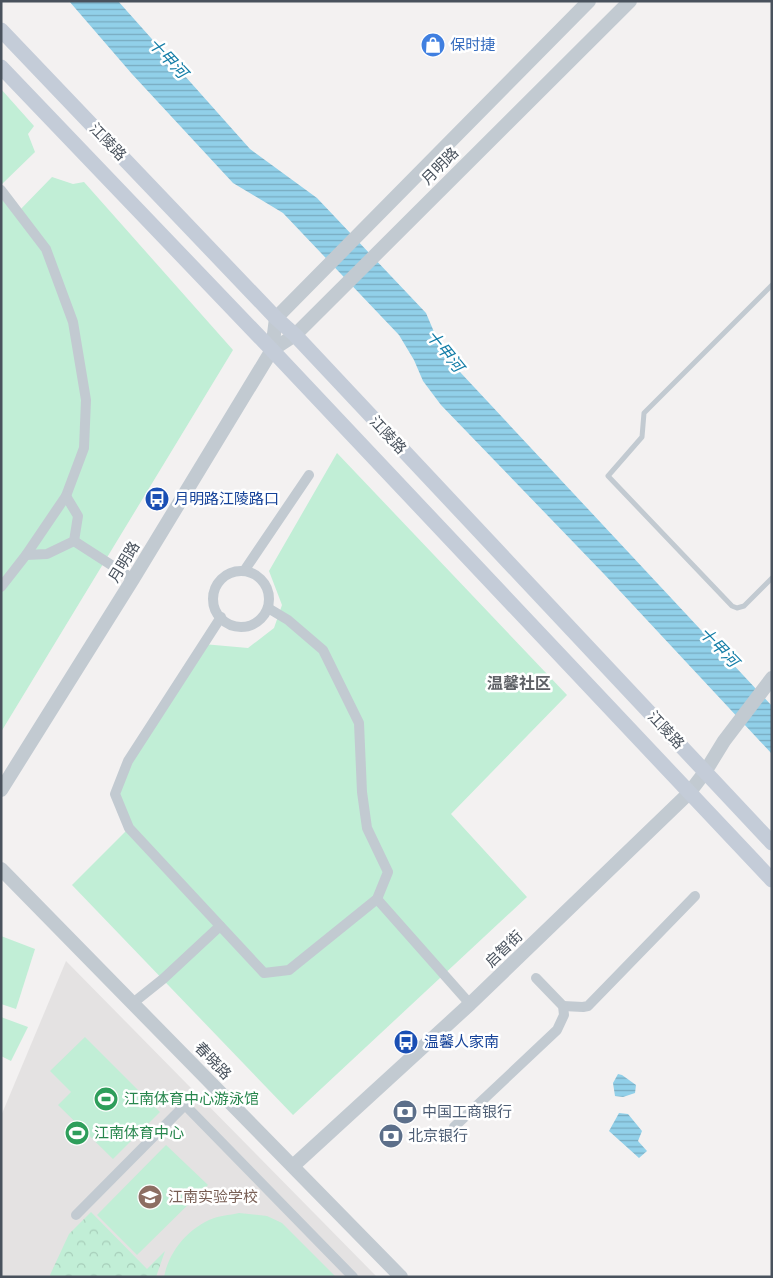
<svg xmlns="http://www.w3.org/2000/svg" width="773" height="1278" font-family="'DejaVu Sans','Noto Sans SC',sans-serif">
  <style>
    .education { fill: #e4e2e2 }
    .green { fill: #c1eed6 }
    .park { fill: url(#park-crowns) }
    .water { fill: url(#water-rules) }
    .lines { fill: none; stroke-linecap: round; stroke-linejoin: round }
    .service { stroke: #c2cad1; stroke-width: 5 }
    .minor { stroke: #c2cad1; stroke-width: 10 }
    .tertiary { stroke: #c2cad1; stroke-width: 14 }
    .secondary { stroke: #c4ccd8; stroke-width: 15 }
    .labels { text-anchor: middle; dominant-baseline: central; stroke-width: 5; stroke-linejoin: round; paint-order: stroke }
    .shop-label { font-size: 15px; fill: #366cbe; stroke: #fff; text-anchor: start }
    .street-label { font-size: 15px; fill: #49525d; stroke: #fff }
    .transit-label { font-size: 15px; fill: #164399; stroke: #fff; text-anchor: start }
    .leisure-label { font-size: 15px; fill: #27864d; stroke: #fff; text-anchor: start }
    .service-label { font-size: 15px; fill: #4e5e75; stroke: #fff; text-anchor: start }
    .education-label { font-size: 15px; fill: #785e54; stroke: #fff; text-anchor: start }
    .water-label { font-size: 16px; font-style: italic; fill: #137da7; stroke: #fff }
    .neighbourhood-label { font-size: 16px; font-weight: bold; fill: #5d6065; stroke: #fff }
  </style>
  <defs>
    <pattern id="park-crowns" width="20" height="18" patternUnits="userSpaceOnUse" patternTransform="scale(1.25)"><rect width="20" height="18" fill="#c1eed6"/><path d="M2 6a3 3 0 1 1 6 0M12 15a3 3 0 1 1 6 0" fill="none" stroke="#a7ceba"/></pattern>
    <pattern id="water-rules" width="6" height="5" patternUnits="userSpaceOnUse" patternTransform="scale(1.25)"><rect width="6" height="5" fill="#91d0e9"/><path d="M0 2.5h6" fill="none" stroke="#78abc0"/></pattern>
  </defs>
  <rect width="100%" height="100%" fill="#f3f1f1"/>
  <path class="education" d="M66,961L377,1277H1V1116Z"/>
  <g class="green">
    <path d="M1,89L34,126L28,134L35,152L1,185Z"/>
    <path d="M52,177L73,184L84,182L233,350L1,732V190L18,212Z"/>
    <path d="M337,453L567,695L451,814L527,897L293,1115L72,885L129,828L115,794L128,761L203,644L248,648L274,628L282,605L269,571Z"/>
    <path d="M1,936L35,949L16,1009L1,1004Z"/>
    <path d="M1,1017L28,1027L11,1061L1,1056Z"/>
    <path d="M85,1037L160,1112L113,1159L58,1105L71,1092L50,1071Z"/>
    <path d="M166,1145L208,1185L137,1255L97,1215Z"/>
    <path d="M239,1213L267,1216L282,1223L336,1277H164C169,1252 186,1231 209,1220C217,1216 230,1215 239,1213Z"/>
  </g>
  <path class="park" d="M91,1212L147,1269L165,1251L156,1277H50V1275L69,1234Z"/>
  <g class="water">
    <path d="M69,1H118L250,149L317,198L426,313L437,339L460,372L772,706V754L604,574L441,405L423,381L414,360L399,335L283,213L233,183L132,74Z"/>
    <path d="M618,1074L622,1075L636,1085L635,1093L623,1097L615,1096L613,1083Z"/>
    <path d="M619,1113L628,1114L642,1131L638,1141L647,1151L639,1158L609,1131Z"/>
  </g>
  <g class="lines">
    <path class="service" d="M772,285L644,413L642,437L608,476L732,606L737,608L744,606L772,578"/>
    <g class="minor">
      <path d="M1,190L46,249L73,322L86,400L84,448L66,496L26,555L1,587"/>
      <path d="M74,541L133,579"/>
      <path d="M26,555L47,554L74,541L78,516L66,496"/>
      <path d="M244,571L309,475"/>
      <circle cx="241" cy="599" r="28"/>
      <path d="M221,617L128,761L115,794L129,828L264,973L289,970L377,899L388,872L367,828L362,792L359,723L323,650L288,620L268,608"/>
      <path d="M377,899L470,1004"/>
      <path d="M133,1003L163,979L220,926"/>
      <path d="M563,1006L583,1007L588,1006L695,896"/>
      <path d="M454,1127L557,1030L564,1015L563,1006L536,978"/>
      <path d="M76,1215L185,1105L353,1277"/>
    </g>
    <g class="tertiary">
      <path d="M272,350L295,335L630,1"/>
      <path d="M1,790L133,579L272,350L276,318L589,1"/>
      <path d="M1,869L401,1277"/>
      <path d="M293,1166L470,1004L689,793L705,772L724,741L772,678"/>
    </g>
    <g class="secondary">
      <path d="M1,30L276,318L295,335L772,843"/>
      <path d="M1,67L272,350L772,880"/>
    </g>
  </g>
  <defs>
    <symbol id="shop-disc" viewBox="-11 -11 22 22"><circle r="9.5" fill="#3f7fe0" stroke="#fff"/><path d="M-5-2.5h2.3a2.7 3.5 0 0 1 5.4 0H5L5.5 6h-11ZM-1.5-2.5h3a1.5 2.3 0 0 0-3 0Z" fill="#fff"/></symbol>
    <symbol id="bus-disc" viewBox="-11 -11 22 22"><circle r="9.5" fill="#1a4fb4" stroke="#fff"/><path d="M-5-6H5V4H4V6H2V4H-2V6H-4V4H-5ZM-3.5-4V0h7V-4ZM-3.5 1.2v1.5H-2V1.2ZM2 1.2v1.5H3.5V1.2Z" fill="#fff"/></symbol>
    <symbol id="stadium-disc" viewBox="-11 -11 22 22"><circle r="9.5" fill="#2e9e5b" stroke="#fff"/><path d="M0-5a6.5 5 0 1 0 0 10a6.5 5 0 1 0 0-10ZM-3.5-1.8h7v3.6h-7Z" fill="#fff"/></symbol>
    <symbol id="bank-disc" viewBox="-11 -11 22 22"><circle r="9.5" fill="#5c6f8a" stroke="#fff"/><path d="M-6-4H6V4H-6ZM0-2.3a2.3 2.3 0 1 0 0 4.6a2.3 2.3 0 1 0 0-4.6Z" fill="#fff"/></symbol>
    <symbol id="school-disc" viewBox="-11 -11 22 22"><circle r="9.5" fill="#8d6e63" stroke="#fff"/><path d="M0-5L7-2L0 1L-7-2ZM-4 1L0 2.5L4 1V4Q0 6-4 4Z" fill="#fff"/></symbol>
  </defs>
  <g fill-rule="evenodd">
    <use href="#shop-disc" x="419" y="31" width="28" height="28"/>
    <use href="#bus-disc" x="143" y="485" width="28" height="28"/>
    <use href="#bus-disc" x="392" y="1028" width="28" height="28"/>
    <use href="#stadium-disc" x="92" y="1085" width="28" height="28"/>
    <use href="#bank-disc" x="391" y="1098" width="28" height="28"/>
    <use href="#stadium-disc" x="63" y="1119" width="28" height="28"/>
    <use href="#bank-disc" x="377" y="1122" width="28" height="28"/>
    <use href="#school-disc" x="136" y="1183" width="28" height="28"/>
  </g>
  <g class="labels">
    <g class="shop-label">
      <text x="450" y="45">保时捷</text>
    </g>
    <g class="street-label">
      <text transform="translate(108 142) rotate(46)">江陵路</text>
      <text transform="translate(440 166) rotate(-45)">月明路</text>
      <text transform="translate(388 435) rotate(47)">江陵路</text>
      <text transform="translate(124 562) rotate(-59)">月明路</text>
      <text transform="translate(666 730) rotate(47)">江陵路</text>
      <text transform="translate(504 949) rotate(-44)">启智街</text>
      <text transform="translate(213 1061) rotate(46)">春晓路</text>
    </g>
    <g class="transit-label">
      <text x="174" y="499">月明路江陵路口</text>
      <text x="424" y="1042">温馨人家南</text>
    </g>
    <g class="leisure-label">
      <text x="124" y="1099">江南体育中心游泳馆</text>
      <text x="94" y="1133">江南体育中心</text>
    </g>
    <g class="service-label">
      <text x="422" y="1112">中国工商银行</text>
      <text x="408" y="1136">北京银行</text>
    </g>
    <g class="education-label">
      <text x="168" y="1197">江南实验学校</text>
    </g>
    <g class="water-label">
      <text transform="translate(168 58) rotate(47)">十甲河</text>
      <text transform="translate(445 351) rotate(51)">十甲河</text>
      <text transform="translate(719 647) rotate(46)">十甲河</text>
    </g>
    <g class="neighbourhood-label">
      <text x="519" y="683">温馨社区</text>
    </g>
  </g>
  <rect width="773" height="1278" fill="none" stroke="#49525d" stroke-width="5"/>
</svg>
